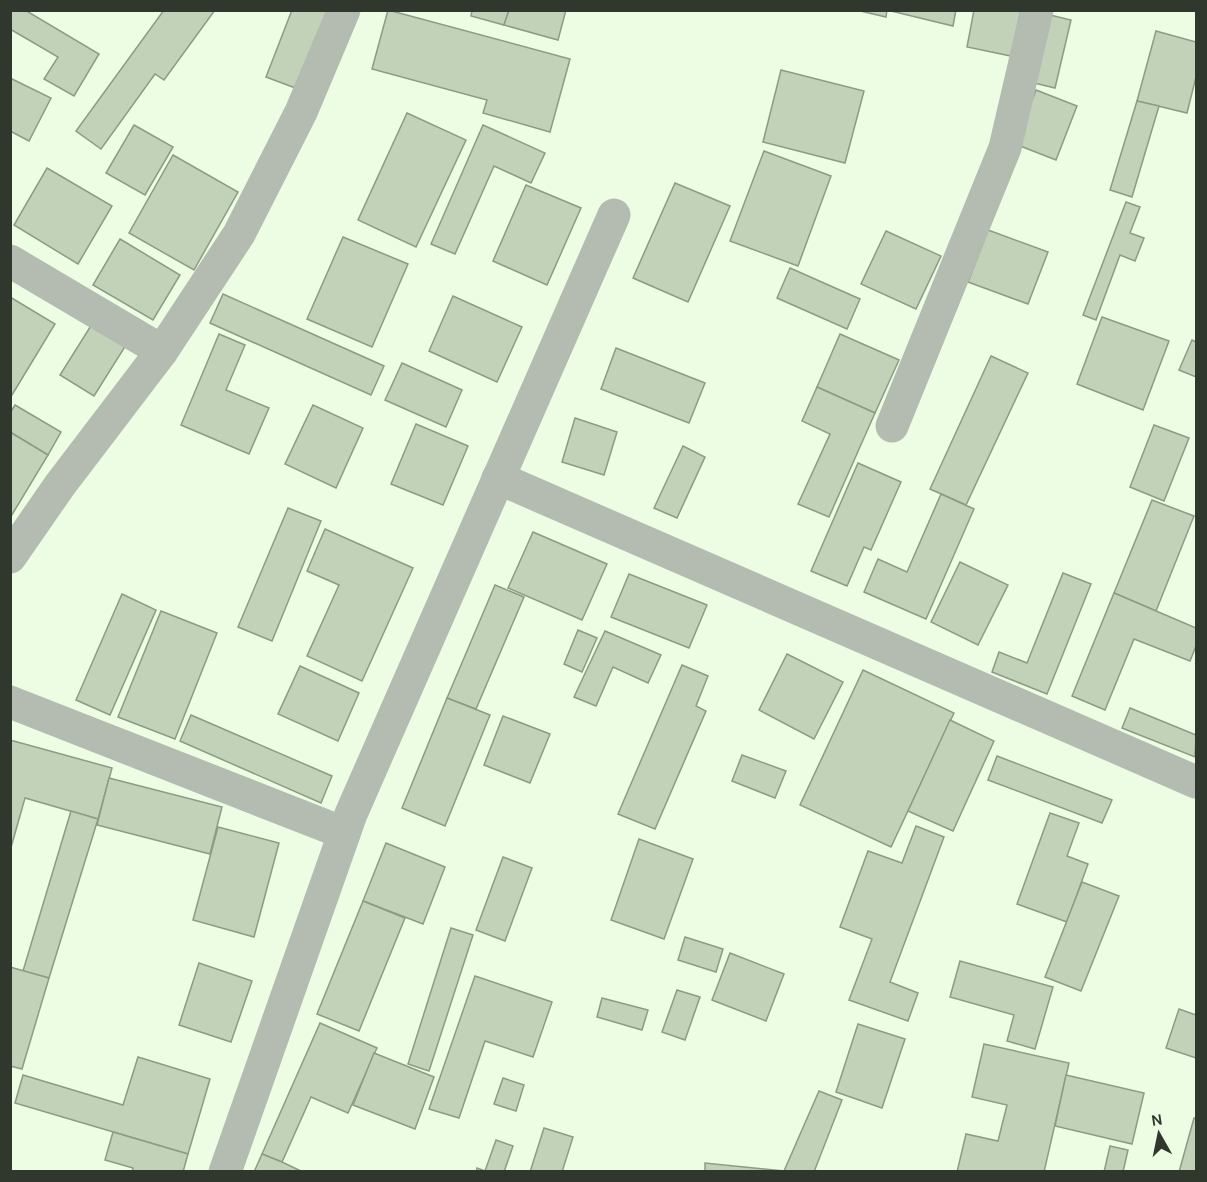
<svg xmlns="http://www.w3.org/2000/svg" width="1207" height="1182" font-family="Karla,sans-serif">
  <style>
    .building { fill: #c1d2b9; stroke: #8c9c84; stroke-width: 1.5 }
    .lines { fill: none; stroke-linecap: round; stroke-linejoin: round }
    .minor { stroke: #b4bcb1; stroke-width: 33 }
  </style>
  <rect width="100%" height="100%" fill="#ecfde4"/>
  <g class="building">
    <path d="M10,10H25L99,54L74,96L44,79L58,57L10,29Z"/>
    <path d="M164,10H215L164,80L155,74L101,149L76,131Z"/>
    <path d="M292,10H329L298,89L266,77Z"/>
    <path d="M388,10L570,59L550,132L483,113L487,100L372,69Z"/>
    <path d="M472,10H509L504,25L471,16Z"/>
    <path d="M509,10H566L558,40L504,25Z"/>
    <path d="M856,10H887L886,17Z"/>
    <path d="M887,10H956L953,26Z"/>
    <path d="M974,10H1021L1011,56L967,47Z"/>
    <path d="M1046,14L1071,20L1055,88L1030,82Z"/>
    <path d="M1156,31L1196,42V77L1187,113L1137,101Z"/>
    <path d="M781,70L864,91L845,163L763,142Z"/>
    <path d="M10,78L51,98L29,141L10,131Z"/>
    <path d="M1036,90L1077,106L1056,160L1015,144Z"/>
    <path d="M1137,101L1159,106L1132,197L1110,190Z"/>
    <path d="M407,113L466,140L416,247L358,220Z"/>
    <path d="M134,125L173,147L145,195L106,173Z"/>
    <path d="M483,125L545,153L531,183L494,166L455,254L431,244Z"/>
    <path d="M764,151L831,176L798,266L730,241Z"/>
    <path d="M173,155L238,192L194,270L129,233Z"/>
    <path d="M47,168L112,206L78,264L14,225Z"/>
    <path d="M675,183L730,206L688,302L633,278Z"/>
    <path d="M526,185L581,208L547,285L493,261Z"/>
    <path d="M1126,202L1140,207L1130,233L1144,238L1135,261L1120,255L1096,320L1083,315Z"/>
    <path d="M988,230L1048,252L1028,304L968,282Z"/>
    <path d="M886,231L941,256L916,309L861,284Z"/>
    <path d="M343,237L408,264L372,347L307,319Z"/>
    <path d="M120,239L180,275L153,320L93,285Z"/>
    <path d="M790,268L860,299L847,329L777,298Z"/>
    <path d="M223,294L384,366L371,395L210,323Z"/>
    <path d="M453,296L522,327L497,382L429,351Z"/>
    <path d="M10,297L55,324L12,395L10,394Z"/>
    <path d="M1102,317L1169,341L1143,410L1077,384Z"/>
    <path d="M92,324L126,345L94,396L60,375Z"/>
    <path d="M219,334L245,345L226,390L269,408L249,454L181,425Z"/>
    <path d="M840,334L899,360L875,413L817,387Z"/>
    <path d="M1192,340L1196,342V377L1179,370Z"/>
    <path d="M616,348L705,383L689,423L601,389Z"/>
    <path d="M991,356L1028,373L966,505L930,489Z"/>
    <path d="M402,363L462,390L446,427L385,400Z"/>
    <path d="M817,387L875,413L829,517L798,504L830,434L802,421Z"/>
    <path d="M15,405L61,432L48,455L10,432V413Z"/>
    <path d="M313,405L363,428L336,488L285,464Z"/>
    <path d="M575,418L617,432L604,475L562,462Z"/>
    <path d="M416,424L468,446L443,505L391,484Z"/>
    <path d="M1154,425L1189,438L1164,501L1130,487Z"/>
    <path d="M10,432L48,455L10,518Z"/>
    <path d="M683,446L705,457L677,518L654,508Z"/>
    <path d="M858,463L901,482L871,550L864,547L847,586L811,571Z"/>
    <path d="M941,494L974,509L926,619L864,592L878,559L907,572Z"/>
    <path d="M1152,500L1194,516L1156,611L1114,593Z"/>
    <path d="M288,508L321,521L272,641L238,627Z"/>
    <path d="M325,529L413,568L362,681L307,656L339,585L307,571Z"/>
    <path d="M533,532L607,564L582,620L508,588Z"/>
    <path d="M960,562L1008,585L978,645L931,622Z"/>
    <path d="M1063,573L1091,584L1047,694L992,672L999,652L1027,663Z"/>
    <path d="M629,574L707,605L689,648L611,617Z"/>
    <path d="M495,585L524,597L476,709L447,698Z"/>
    <path d="M1114,593L1196,628V646L1190,661L1134,639L1105,710L1072,696Z"/>
    <path d="M122,594L156,610L110,715L76,700Z"/>
    <path d="M161,611L217,633L175,739L118,717Z"/>
    <path d="M578,630L597,638L582,672L564,664Z"/>
    <path d="M605,631L661,655L648,683L613,667L596,706L574,697Z"/>
    <path d="M787,654L843,682L814,739L759,710Z"/>
    <path d="M682,665L708,676L696,706L706,711L655,829L618,814Z"/>
    <path d="M300,666L359,693L338,741L278,714Z"/>
    <path d="M863,670L954,713L891,847L800,805Z"/>
    <path d="M447,698L490,715L445,826L402,808Z"/>
    <path d="M1130,708L1196,735L1195,757L1122,728Z"/>
    <path d="M191,715L332,776L321,803L180,741Z"/>
    <path d="M503,716L550,734L530,783L484,765Z"/>
    <path d="M950,720L994,741L953,831L908,811Z"/>
    <path d="M10,740L112,768L98,819L25,798L10,851Z"/>
    <path d="M742,755L786,771L775,798L732,781Z"/>
    <path d="M997,756L1112,800L1102,823L988,780Z"/>
    <path d="M109,778L222,807L210,854L97,825Z"/>
    <path d="M71,811L98,819L49,978L23,971Z"/>
    <path d="M1050,813L1079,823L1067,856L1088,864L1067,922L1017,904Z"/>
    <path d="M916,826L944,837L890,982L918,993L908,1021L849,1000L872,939L840,927L868,851L902,863Z"/>
    <path d="M218,827L279,843L254,937L193,920Z"/>
    <path d="M639,839L693,859L664,939L611,920Z"/>
    <path d="M386,843L445,867L423,924L363,901Z"/>
    <path d="M503,857L532,868L505,941L476,930Z"/>
    <path d="M1082,882L1119,896L1081,991L1045,977Z"/>
    <path d="M363,901L405,918L359,1031L317,1014Z"/>
    <path d="M451,928L473,935L429,1071L408,1064Z"/>
    <path d="M685,937L723,949L716,972L678,960Z"/>
    <path d="M730,953L784,974L766,1021L712,1000Z"/>
    <path d="M960,961L1053,987L1035,1049L1007,1041L1014,1015L950,997Z"/>
    <path d="M199,963L252,981L231,1042L179,1025Z"/>
    <path d="M10,967L49,978L22,1069L10,1066Z"/>
    <path d="M475,976L552,1002L533,1057L485,1041L459,1118L429,1109Z"/>
    <path d="M677,990L700,997L685,1040L662,1032Z"/>
    <path d="M602,998L648,1010L642,1030L597,1017Z"/>
    <path d="M1179,1009L1196,1015V1058L1166,1048Z"/>
    <path d="M320,1023L377,1048L348,1113L311,1097L282,1162L262,1154Z"/>
    <path d="M858,1024L905,1039L882,1108L836,1092Z"/>
    <path d="M984,1044L1069,1063L1044,1172H957L966,1134L998,1141L1007,1105L972,1097Z"/>
    <path d="M374,1053L434,1077L415,1129L353,1105Z"/>
    <path d="M138,1057L210,1079L188,1154L15,1103L23,1075L123,1105Z"/>
    <path d="M1066,1075L1144,1093L1132,1144L1055,1126Z"/>
    <path d="M503,1078L524,1085L516,1111L494,1104Z"/>
    <path d="M819,1091L842,1100L814,1172H705V1163L784,1171Z"/>
    <path d="M1194,1118H1196V1172H1179Z"/>
    <path d="M544,1128L573,1137L562,1172H530Z"/>
    <path d="M113,1132L188,1154L183,1172H132L133,1168L105,1160Z"/>
    <path d="M496,1140L513,1146L504,1172H476L477,1168L485,1171Z"/>
    <path d="M1110,1146L1128,1150L1123,1172H1104Z"/>
    <path d="M262,1154L282,1162L303,1172H254Z"/>
  </g>
  <g class="lines">
    <g class="minor">
      <path d="M10,261L162,351"/>
      <path d="M892,426L1005,148L1037,10"/>
      <path d="M498,478L1196,782"/>
      <path d="M10,557L60,485L162,351L239,234L301,112L344,10"/>
      <path d="M10,702L344,833"/>
      <path d="M225,1172L351,814L614,215"/>
    </g>
  </g>
  <rect width="1207" height="1182" fill="none" stroke="#30372d" stroke-width="24"/>
  <g transform="translate(1159 1134) rotate(351)" stroke="#ecfde4" stroke-width="4.5" paint-order="stroke">
  <path d="M0-4.5L10 22L0 15L-10 22Z" fill="#30372d"/>
  <text y="-9" font-size="16" font-weight="bold" text-anchor="middle" fill="#30372d">N</text>
  </g>
</svg>
